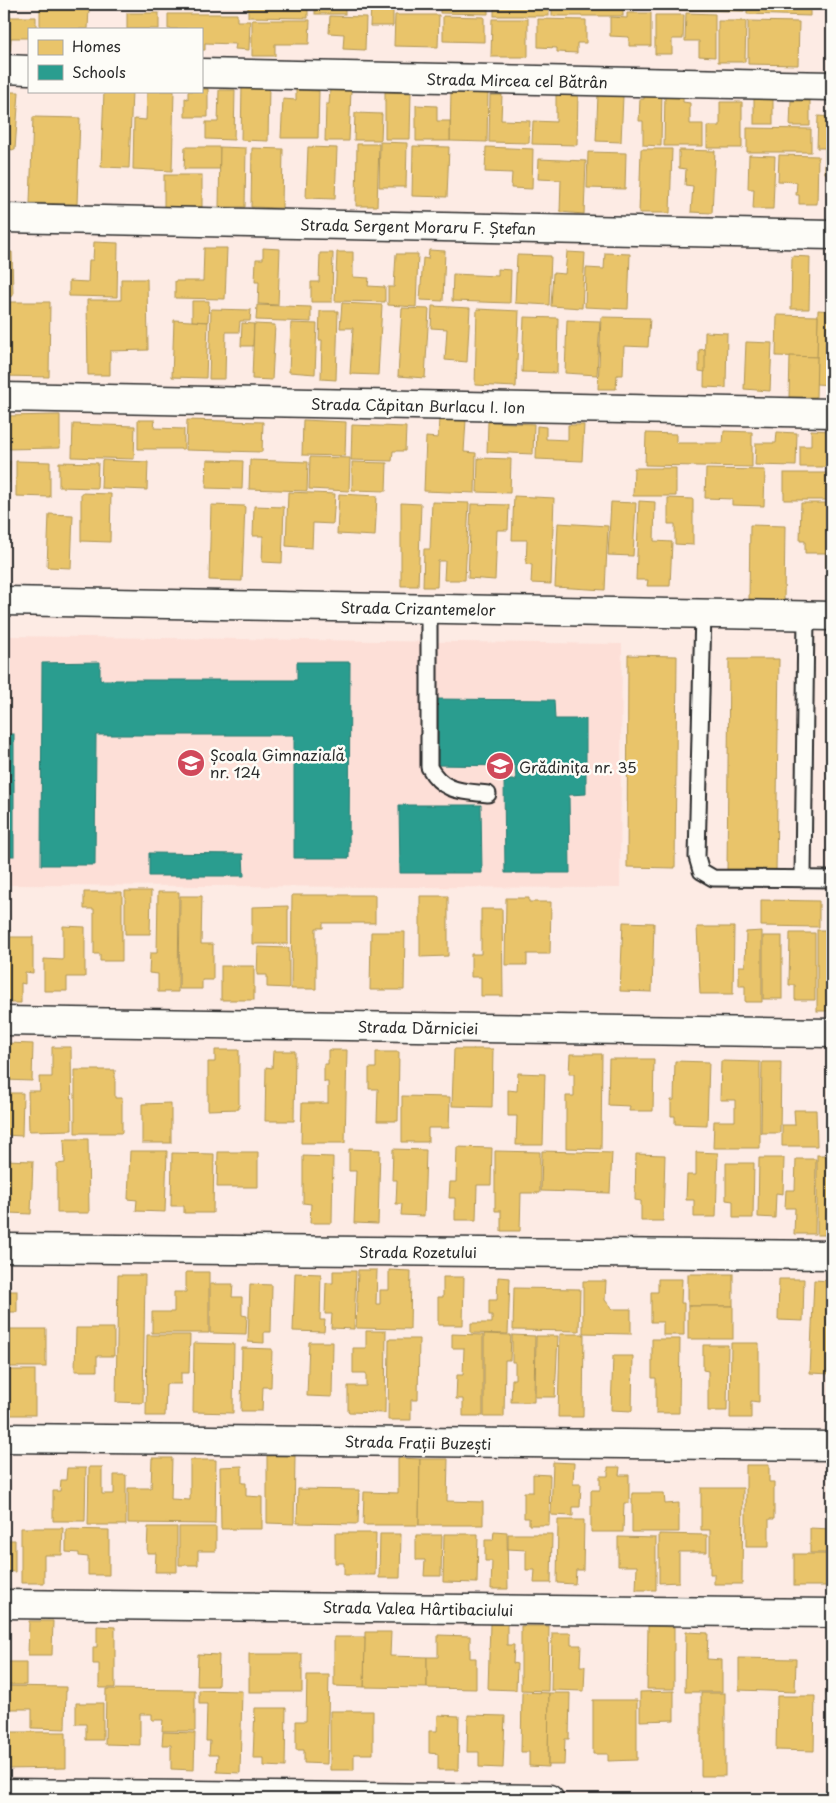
<svg xmlns="http://www.w3.org/2000/svg" width="836" height="1803" font-family="'Playpen Sans',sans-serif">
  <style>
    .built { fill: #fddfd7 }
    .homes { fill: #e9c46a; stroke: #b09657 }
    .schools { fill: #2a9d8f; stroke: #2a7b71 }
    .lines { fill: none; stroke-linecap: round; stroke-linejoin: round }
    .lane-casing { stroke: #2b2b2b; stroke-width: 19 }
    .street-casing { stroke: #2b2b2b; stroke-width: 31 }
    .lane { stroke: #fdfcf7; stroke-width: 15 }
    .street { stroke: #fdfcf7; stroke-width: 28 }
    .labels { text-anchor: middle; dominant-baseline: central; stroke-width: 5; stroke-linejoin: round; paint-order: stroke }
    .street-label { font-size: 15px; fill: #2b2b2b; stroke: #fdfcf7 }
    .poi-label { font-size: 15px; fill: #2b2b2b; stroke: #fdfcf7; text-anchor: start }
  </style>
  <rect width="100%" height="100%" fill="#fdebe4"/>
  <filter id="ink" filterUnits="userSpaceOnUse"><feTurbulence type="fractalNoise" baseFrequency=".02" numOctaves="2"/><feDisplacementMap in="SourceGraphic" scale="10" xChannelSelector="R" yChannelSelector="G"/><feConvolveMatrix kernelMatrix="1 2 1 2 8 2 1 2 1" color-interpolation-filters="sRGB"/></filter>
  <g filter="url(#ink)">
    <path class="built" d="M4,636L622,644L620,888L4,885Z"/>
    <g class="homes">
      <rect x="4" y="4" width="3" height="10"/>
      <path d="M148,4H183V8L148,6Z"/>
      <path d="M248,4H308V18L248,17Z"/>
      <rect x="315" y="4" width="30" height="10"/>
      <path d="M371,4H438L437,8L393,7V26H370Z"/>
      <path d="M440,4H488V14L440,13Z"/>
      <rect x="494" y="4" width="55" height="12"/>
      <rect x="552" y="4" width="71" height="12"/>
      <path d="M679,4H745L744,11L679,10Z"/>
      <path d="M747,4H810V16L747,14Z"/>
      <path d="M40,7L89,8L88,29H40Z"/>
      <rect x="127" y="13" width="32" height="16"/>
      <path d="M627,13H651V46H629V37L610,36V17L627,18Z"/>
      <path d="M686,13L715,14V57L699,56V41H685Z"/>
      <path d="M168,14H237V21H250L249,50L235,49L236,44L205,43V50H201V29H168Z"/>
      <path d="M395,15H439L438,47L394,46Z"/>
      <path d="M655,15H684L683,39H672V54H655Z"/>
      <path d="M330,16L366,17L365,50L343,49L344,34L329,33Z"/>
      <path d="M443,16L484,17V42L443,41Z"/>
      <path d="M4,17H36V29H29V38H11L10,51H4Z"/>
      <path d="M492,19H528V57H491Z"/>
      <path d="M538,19L586,20V43H577V53L557,52V48L538,47Z"/>
      <path d="M252,20H310L309,44H275V56H252Z"/>
      <path d="M718,21H746L745,62H718Z"/>
      <path d="M748,21L799,22L798,65L748,64Z"/>
      <path d="M242,85L269,86L268,141L241,140Z"/>
      <path d="M201,89H208V117H185V98L188,99V91H201Z"/>
      <path d="M330,89L351,90L349,141H325L326,104H329Z"/>
      <path d="M451,89L488,90L487,142L450,141Z"/>
      <path d="M219,90H235L234,140L206,139V122H218Z"/>
      <path d="M296,90L319,91L318,138H281L283,99L296,100Z"/>
      <path d="M644,90H662L661,146L643,145V121H639L640,99H644Z"/>
      <path d="M104,91H132L129,168L101,167Z"/>
      <path d="M147,91H174L172,171L133,169L134,119L146,120Z"/>
      <path d="M556,91H578L577,145L532,144L533,121L556,122Z"/>
      <path d="M4,92H19L15,150L4,149Z"/>
      <path d="M385,92L411,93L410,139H385Z"/>
      <path d="M665,92L683,93V102L690,103V124H703V146H664Z"/>
      <path d="M490,95H502L501,120L530,121L529,143L489,142Z"/>
      <path d="M598,95L623,96L621,142L596,141Z"/>
      <rect x="754" y="99" width="19" height="25"/>
      <path d="M791,101H810V126H790Z"/>
      <path d="M720,102H742V148H707V126H720Z"/>
      <path d="M416,105L437,106V121H450V141H416Z"/>
      <path d="M355,113L382,114L381,140H354Z"/>
      <path d="M818,116L832,117V148H817Z"/>
      <path d="M33,117L80,118L77,204L30,203Z"/>
      <path d="M747,128L811,129V152H747Z"/>
      <path d="M380,142L407,143L406,187H379Z"/>
      <path d="M357,144H379L377,206H356Z"/>
      <path d="M413,146L449,147L447,197L412,196Z"/>
      <path d="M185,147H220V169H184Z"/>
      <path d="M220,147L246,148L245,207H219Z"/>
      <path d="M308,147L337,148L335,199L306,198Z"/>
      <path d="M486,147L533,149L532,189L511,188L512,173L485,172Z"/>
      <path d="M252,148L283,149L282,208L251,207Z"/>
      <path d="M641,149H672L670,213H639Z"/>
      <path d="M825,149H832V174L825,173Z"/>
      <path d="M679,150L715,151L712,213L691,212L693,186L685,185L686,169L679,168Z"/>
      <path d="M588,152L626,153L625,189L587,188Z"/>
      <path d="M749,155L775,156L773,209H753L754,189H748Z"/>
      <path d="M779,155L818,156L817,204H799V195H796L797,182L778,181Z"/>
      <path d="M539,159L586,161L584,214L560,212L561,180L538,179Z"/>
      <rect x="164" y="175" width="38" height="32"/>
      <path d="M94,242L118,243L117,297L69,296V281L88,282L89,260H93Z"/>
      <path d="M204,248H227L225,299L175,298V281H203Z"/>
      <path d="M263,248L280,249L278,305L258,304L259,282H255L256,259H263Z"/>
      <path d="M429,250L445,251L443,301L420,300L423,258L428,259Z"/>
      <path d="M4,252H12L13,296L4,297Z"/>
      <path d="M337,252H353V277L369,278L368,286L385,287V302L335,301Z"/>
      <path d="M567,252L585,253L582,308L551,306L553,273L565,274Z"/>
      <path d="M320,253H333L332,302H311V282H319Z"/>
      <path d="M605,253L630,254L628,309L585,307L586,268L604,269Z"/>
      <path d="M396,254H418L416,307L388,305V287H394Z"/>
      <path d="M517,255L551,256L549,305L515,303Z"/>
      <path d="M792,256L810,257L809,309H791Z"/>
      <path d="M498,269L511,270L510,303L452,301L453,274L498,276Z"/>
      <path d="M121,279H147L148,350L110,351V375H88L87,300H121Z"/>
      <path d="M192,301H209L208,322L192,321Z"/>
      <path d="M4,302H50L49,377L4,376Z"/>
      <path d="M342,303L382,305L378,375L350,374L353,328H340Z"/>
      <path d="M257,305L311,307V322L256,320Z"/>
      <path d="M432,306L470,308L467,362L445,360L447,329L431,328Z"/>
      <path d="M402,308L429,309L425,378L398,376Z"/>
      <path d="M211,309L251,310L250,321H240L239,332H226L225,379H209Z"/>
      <path d="M477,309L519,311L516,387L475,385Z"/>
      <path d="M818,310L832,311V385L816,384Z"/>
      <path d="M320,311H338L336,380L321,379L322,340H319Z"/>
      <path d="M777,315L818,316L817,357L776,356Z"/>
      <path d="M524,317L558,318L557,373L522,372Z"/>
      <path d="M601,317L650,318L648,347L624,346L623,375H617L616,389H598Z"/>
      <path d="M174,320L208,322L206,378L172,377Z"/>
      <path d="M567,320L600,321L597,375L565,373Z"/>
      <path d="M242,323L254,324L253,346H241Z"/>
      <path d="M291,323L317,324L315,374L289,372Z"/>
      <path d="M254,324L275,325L272,380L252,379Z"/>
      <path d="M705,332L727,333L726,388L704,387Z"/>
      <path d="M746,342L772,343L770,391L744,389Z"/>
      <path d="M705,349V372L699,371V350Z"/>
      <path d="M790,356L817,357L816,397H789Z"/>
      <path d="M60,415V448L4,449V416Z"/>
      <path d="M439,418L466,420L464,452L476,453L475,493L424,491L426,437L438,438Z"/>
      <path d="M138,420H155L154,428L184,429V449H138Z"/>
      <path d="M187,420L263,422L262,452L186,450Z"/>
      <path d="M303,420L346,422L345,456L302,455Z"/>
      <path d="M488,422L534,424L533,454L487,452Z"/>
      <path d="M73,424L135,426L134,459L72,457Z"/>
      <path d="M352,425L406,427L405,451H393L392,461L351,460Z"/>
      <path d="M568,425H584L582,461L536,459L537,426L546,427V439L568,440Z"/>
      <path d="M811,430L832,431V467H800V446H811Z"/>
      <path d="M724,431L752,432V467L645,465L646,433L676,434V443H723Z"/>
      <path d="M777,432L797,433L796,466L755,465L756,443H776Z"/>
      <path d="M310,457L350,458L349,491L309,489Z"/>
      <path d="M478,458L511,459L510,493L477,492Z"/>
      <path d="M102,460L148,462L147,490L101,488Z"/>
      <path d="M207,460L243,461L242,489L206,488Z"/>
      <path d="M250,460L308,462L307,491L249,489Z"/>
      <path d="M4,461H10L9,483H4Z"/>
      <path d="M16,461L50,462V497L16,496Z"/>
      <path d="M59,462L98,463L97,488L59,487Z"/>
      <path d="M352,462L387,463L386,491L352,490Z"/>
      <path d="M634,468H676V496H633Z"/>
      <path d="M706,469L765,470L764,506L732,505V499L705,498Z"/>
      <rect x="784" y="473" width="48" height="27"/>
      <path d="M288,492L335,494L333,524L313,523L312,548L286,546Z"/>
      <path d="M81,493L111,494L110,542L81,541Z"/>
      <path d="M339,494L377,496L375,536L337,534Z"/>
      <path d="M514,496L554,498L551,584L531,583L532,565L526,564L527,540H512Z"/>
      <path d="M668,498L693,499V545L675,544V524H668Z"/>
      <path d="M639,501L655,502L654,541L672,542L670,586H647L648,580H636Z"/>
      <path d="M432,502L469,503L465,580H444L445,561H438L437,587H423L424,549H430Z"/>
      <path d="M611,502L636,503L633,556L608,555Z"/>
      <path d="M401,503L421,504L418,586H401Z"/>
      <path d="M801,503H832V567H826V553H805V541H800Z"/>
      <path d="M471,504L509,505L508,530H497L495,580L468,578Z"/>
      <path d="M211,505L245,506L242,581L209,580Z"/>
      <path d="M254,506L284,507L282,563L262,562L263,536H253Z"/>
      <path d="M49,514L73,515L71,568L47,567Z"/>
      <path d="M558,523L608,526L605,590L555,587Z"/>
      <path d="M750,525L785,526L784,600L749,599Z"/>
      <path d="M628,655L677,656L675,868L627,867Z"/>
      <path d="M729,659H779L776,872L727,871Z"/>
      <path d="M125,891H151L150,934H125Z"/>
      <path d="M84,892H122V961H100V954H94V909H84Z"/>
      <path d="M158,892H179L178,992H158V974L149,973L150,953H157Z"/>
      <path d="M292,895H375V923H323V928H316V989H291Z"/>
      <path d="M180,896H202L201,944H213V980H202V989H179Z"/>
      <path d="M420,896H448V956L420,957Z"/>
      <path d="M506,898H529V902H551L550,954H527V965H505Z"/>
      <path d="M761,900L819,901V927L761,926Z"/>
      <path d="M288,906V944H252V907Z"/>
      <path d="M481,909H502L503,996H481V977H471V954H481Z"/>
      <path d="M623,922L654,923L652,992L620,991Z"/>
      <path d="M63,926L85,927V977H67V991H44V959L63,960Z"/>
      <path d="M697,927H734L733,994H700Z"/>
      <rect x="817" y="930" width="15" height="81"/>
      <path d="M762,931V1002H745V986H739V966H745L746,932Z"/>
      <path d="M371,932H405L404,990H370Z"/>
      <path d="M790,933H815V1000H795V985H789Z"/>
      <rect x="763" y="936" width="19" height="63"/>
      <path d="M4,937H33V973L25,972V984L21,983V1003H4Z"/>
      <path d="M258,947L289,948V988L267,987V975H257Z"/>
      <rect x="221" y="966" width="33" height="34"/>
      <path d="M7,1043L33,1044L32,1081L4,1080V1048H7Z"/>
      <path d="M52,1047H71L72,1130L29,1131L28,1091H40L39,1077H52Z"/>
      <path d="M454,1049H493L492,1107L452,1106Z"/>
      <path d="M215,1050H239V1109L208,1110V1062H215Z"/>
      <path d="M328,1050H347L345,1143H301L302,1103H328V1082H324V1064H328Z"/>
      <path d="M273,1051H295L294,1121H265L266,1067L272,1068Z"/>
      <path d="M376,1052H399L398,1121H377L378,1089H369V1068H376Z"/>
      <path d="M570,1054H602L601,1149L566,1148V1096H574V1074H569Z"/>
      <path d="M609,1059H654L653,1111H629L630,1106L608,1105Z"/>
      <path d="M675,1061L709,1062L707,1125L675,1124V1116H671V1100H674Z"/>
      <path d="M721,1061L760,1062V1148H713L714,1121H735V1100H720Z"/>
      <path d="M762,1062H781L780,1133H761Z"/>
      <rect x="829" y="1062" width="3" height="64"/>
      <path d="M75,1070H115V1098H122V1133H75Z"/>
      <path d="M518,1073L545,1074L543,1145H516L517,1116H508V1090L517,1091Z"/>
      <path d="M4,1093H23L22,1136L4,1135Z"/>
      <path d="M402,1096L450,1097L449,1128H428V1142H402Z"/>
      <path d="M171,1103V1143H142V1104Z"/>
      <path d="M794,1110H816L817,1146H782V1125H795Z"/>
      <path d="M64,1139H88L89,1213H57V1164L65,1163Z"/>
      <path d="M457,1147L492,1148L491,1185H477L476,1220H455V1198H449L450,1182H456Z"/>
      <path d="M349,1149L380,1150L378,1224L354,1223L356,1171H349Z"/>
      <path d="M393,1149L426,1150L424,1216L401,1215L402,1204H396L397,1180H392Z"/>
      <path d="M130,1151H167L165,1212L136,1211L137,1200L128,1199Z"/>
      <path d="M495,1151L540,1152V1193H521L520,1231H501V1211H495Z"/>
      <path d="M542,1151L612,1153L610,1193L541,1191Z"/>
      <path d="M218,1152H258V1187H217Z"/>
      <path d="M696,1152L718,1153L716,1217H694V1200H686L687,1175H696Z"/>
      <path d="M172,1153L214,1154L213,1213H184V1206H171Z"/>
      <path d="M636,1154L665,1155L663,1221H641V1201L635,1200Z"/>
      <rect x="817" y="1155" width="15" height="80"/>
      <path d="M303,1156L333,1157L332,1223H310L311,1204L303,1203Z"/>
      <path d="M759,1158H784L783,1194L776,1193L775,1218L758,1217Z"/>
      <path d="M796,1159H816L815,1234H794L795,1208H785L786,1190H795Z"/>
      <path d="M4,1160L33,1161L31,1214L9,1213L10,1196H4Z"/>
      <path d="M726,1163H754L753,1218H733V1201L726,1200Z"/>
      <path d="M358,1270H377L376,1304H380V1290H389V1270L411,1271L410,1329L356,1328Z"/>
      <path d="M333,1271H356L354,1329L331,1328L332,1314H325L326,1283H333Z"/>
      <path d="M186,1272H209V1333H152V1312H174V1292H186Z"/>
      <path d="M295,1273L321,1274L320,1320H325L324,1332L293,1331Z"/>
      <rect x="688" y="1274" width="45" height="32"/>
      <path d="M118,1275H145L143,1403L116,1402Z"/>
      <path d="M443,1277H464L463,1325H438V1297H443Z"/>
      <path d="M498,1277L510,1278L508,1334L471,1333V1323H492V1315H489V1300H497Z"/>
      <path d="M658,1279H682L681,1303H684V1335H663V1322H651V1292H658Z"/>
      <path d="M779,1279H804L803,1321L778,1320Z"/>
      <path d="M814,1280L832,1281V1374L810,1373Z"/>
      <path d="M583,1281H606L605,1300L612,1309H631V1334L583,1333Z"/>
      <path d="M210,1284H233L232,1297H242V1315L247,1316L246,1334L210,1333Z"/>
      <path d="M250,1284L272,1285L271,1332H264V1343L248,1342Z"/>
      <path d="M514,1288L580,1289L579,1331L513,1330Z"/>
      <rect x="4" y="1291" width="13" height="21"/>
      <rect x="688" y="1306" width="45" height="33"/>
      <path d="M76,1328H114V1356H97V1371H75Z"/>
      <rect x="4" y="1329" width="42" height="38"/>
      <path d="M366,1331H386L385,1413L348,1412V1386H366V1373H353V1348H366Z"/>
      <path d="M452,1334L483,1335V1416H463V1399H456L457,1375H463L464,1348H452Z"/>
      <path d="M484,1334L511,1335L510,1360H505L504,1417H484Z"/>
      <path d="M560,1334H584L583,1417H558Z"/>
      <path d="M147,1335H190L189,1373H181V1384H166L165,1416H146Z"/>
      <path d="M512,1335L535,1336L534,1402H511L512,1379H515V1362H512Z"/>
      <path d="M536,1336H558L555,1397H535Z"/>
      <path d="M389,1339H419L418,1400H411V1420H388Z"/>
      <path d="M652,1339H680L679,1413H656V1378H652Z"/>
      <path d="M309,1342H333L332,1397L307,1396Z"/>
      <path d="M194,1343L234,1344L233,1413L193,1412Z"/>
      <path d="M731,1343H759V1402L751,1401V1418H730Z"/>
      <path d="M703,1345H728L727,1411H708V1371L703,1370Z"/>
      <path d="M242,1348L272,1349L271,1387H263L262,1411H241Z"/>
      <path d="M613,1356H633L632,1411L611,1410Z"/>
      <rect x="4" y="1370" width="31" height="45"/>
      <path d="M267,1456H295L294,1524L267,1523Z"/>
      <path d="M152,1458H172L171,1499L190,1500V1460H216L215,1524L128,1523V1488H151Z"/>
      <path d="M398,1458L420,1459L419,1525H363L364,1492L398,1493Z"/>
      <path d="M420,1459H448L447,1501L483,1502V1525H419Z"/>
      <path d="M553,1462L574,1463L573,1484H581L580,1507H573V1516L551,1515Z"/>
      <path d="M746,1465H769V1482H774V1519H769V1547H746Z"/>
      <path d="M242,1466V1483H246V1496L262,1497V1529H221L220,1467Z"/>
      <path d="M89,1467H102V1494H114V1475H126V1525H88Z"/>
      <path d="M608,1467H620L619,1475H629V1503H624L623,1532H591V1490H600V1476H608Z"/>
      <path d="M67,1468H86L85,1521H53V1491H60L61,1480H66Z"/>
      <path d="M533,1474L550,1475L549,1525H529V1518H524V1492H533Z"/>
      <path d="M701,1488H743L742,1584H714V1574H710V1530H701Z"/>
      <path d="M298,1489L359,1490L358,1524L297,1523Z"/>
      <path d="M632,1493H664L665,1504L679,1503V1532H632Z"/>
      <path d="M558,1520H584L583,1570H576L575,1584L557,1583Z"/>
      <path d="M148,1527H177V1572H155L156,1553H147Z"/>
      <path d="M179,1527H216V1551H198V1565H179Z"/>
      <path d="M21,1528H63L62,1555H44V1583H21Z"/>
      <path d="M810,1528L832,1529V1553H810Z"/>
      <path d="M66,1529L109,1530V1575H88V1557L79,1556V1553L66,1552Z"/>
      <path d="M494,1531L507,1532L508,1589H491L492,1561H485V1540H493Z"/>
      <path d="M335,1533H376L375,1575H344V1563H335Z"/>
      <path d="M380,1534H401L400,1578H379Z"/>
      <path d="M444,1534H478L477,1583L443,1582Z"/>
      <path d="M508,1534H552L551,1583H534L535,1570H526V1550L508,1549Z"/>
      <path d="M659,1534L707,1535V1552H679V1582L659,1583Z"/>
      <path d="M416,1535H442L441,1576H424L425,1560H416Z"/>
      <path d="M618,1537L656,1538V1590H636L637,1566H618Z"/>
      <path d="M4,1540H15V1572L4,1571Z"/>
      <rect x="794" y="1554" width="34" height="32"/>
      <path d="M29,1621H53L52,1655H28Z"/>
      <path d="M490,1623L507,1624V1645H514L513,1663L517,1664L516,1690L488,1689Z"/>
      <path d="M97,1626L115,1627V1688H99V1664H93V1647H97Z"/>
      <path d="M521,1626H549L548,1691L521,1690Z"/>
      <path d="M648,1626L674,1627V1689H647Z"/>
      <path d="M4,1630V1662H26V1685H4Z"/>
      <path d="M365,1632H391L390,1656L427,1657V1688L364,1687Z"/>
      <path d="M686,1632L708,1633L707,1659L722,1660V1692H685Z"/>
      <path d="M552,1633H571V1645H581L580,1666H585L584,1691L551,1690Z"/>
      <path d="M438,1635L470,1636V1658H476V1689L427,1688V1657H438Z"/>
      <path d="M334,1637H365L364,1687L334,1686Z"/>
      <path d="M198,1654L219,1655L218,1686H197Z"/>
      <rect x="249" y="1654" width="53" height="38"/>
      <path d="M739,1658L796,1659L795,1692L739,1690Z"/>
      <path d="M307,1675H329L327,1764L304,1763V1750H296V1721H306Z"/>
      <path d="M4,1686L66,1687L65,1729L32,1728V1709H4Z"/>
      <path d="M106,1689L195,1690V1731H162L163,1720H152V1714H140V1745L105,1744Z"/>
      <path d="M199,1690L242,1691L240,1773L217,1772L218,1755H209L210,1741H206L207,1704H199Z"/>
      <path d="M674,1691V1720L640,1721V1692Z"/>
      <path d="M522,1692L549,1693L548,1767L529,1766V1752H521Z"/>
      <path d="M549,1693H570L569,1739H565L564,1765H548Z"/>
      <rect x="701" y="1693" width="24" height="83"/>
      <path d="M777,1696H815L814,1751L776,1750Z"/>
      <path d="M593,1700H637V1760L608,1761V1754H593Z"/>
      <path d="M76,1703H103V1740H86V1724H76Z"/>
      <path d="M255,1708H286L285,1767L264,1766V1758H253Z"/>
      <path d="M330,1711H373V1754H354V1770H330Z"/>
      <path d="M438,1715L459,1716L458,1770H438V1754L429,1753V1731H437Z"/>
      <path d="M468,1715L505,1716L503,1768L479,1767V1752H467Z"/>
      <path d="M4,1732H66V1768L4,1769Z"/>
      <path d="M163,1732L195,1733L194,1770L171,1769V1745H162Z"/>
    </g>
    <g class="schools">
      <path d="M100,662V680H297V662H350L349,858H294V735H96L95,865H41L42,663Z"/>
      <path d="M434,699L554,700L555,719H586V794L569,795L570,873H505L504,780H516L515,766L435,765Z"/>
      <rect x="4" y="734" width="10" height="122"/>
      <path d="M399,805H481L482,873H400Z"/>
      <path d="M149,853L243,854L244,876H149Z"/>
    </g>
    <g class="lines">
      <defs>
        <g id="lane">
          <path d="M429,608V767C443,793 463,791 488,794"/>
          <path d="M703,613L697,857L701,871L713,878L832,879"/>
          <path d="M803,879L806,615"/>
        </g>
        <g id="street">
          <path d="M4,69L29,70"/>
          <path d="M201,73L832,86"/>
          <path d="M4,218L832,235"/>
          <path d="M4,397L832,413"/>
          <path d="M4,601L832,616"/>
          <path d="M4,1021L832,1033"/>
          <path d="M4,1248L832,1255"/>
          <path d="M4,1438L832,1446"/>
          <path d="M4,1604L832,1613"/>
          <path d="M4,1793L549,1799"/>
        </g>
      </defs>
      <use href="#lane" class="lane-casing"/>
      <use href="#street" class="street-casing"/>
      <use href="#lane" class="lane"/>
      <use href="#street" class="street"/>
    </g>
  </g>
  <defs>
    <symbol id="school-disc" viewBox="-11 -11 22 22"><circle r="9.5" fill="#d1495b" stroke="#fdfcf7"/><path d="M0-5L7-2L0 1L-7-2ZM-4 1L0 2.5L4 1V4Q0 6-4 4Z" fill="#fff"/></symbol>
  </defs>
  <g fill-rule="evenodd">
    <use href="#school-disc" x="175" y="747" width="32" height="32"/>
    <use href="#school-disc" x="484" y="750" width="32" height="32"/>
  </g>
  <g class="labels">
    <g class="street-label">
      <text transform="translate(517 80) rotate(1)">Strada Mircea cel Bătrân</text>
      <text transform="translate(418 226) rotate(1)">Strada Sergent Moraru F. Ștefan</text>
      <text transform="translate(418 405) rotate(1)">Strada Căpitan Burlacu I. Ion</text>
      <text transform="translate(418 608) rotate(1)">Strada Crizantemelor</text>
      <text transform="translate(418 1027) rotate(1)">Strada Dărniciei</text>
      <text x="418" y="1251">Strada Rozetului</text>
      <text transform="translate(418 1442) rotate(1)">Strada Frații Buzești</text>
      <text transform="translate(418 1608) rotate(1)">Strada Valea Hârtibaciului</text>
    </g>
    <g class="poi-label">
      <text x="210" y="754">Școala Gimnazială<tspan x="210" dy="17">nr. 124</tspan></text>
      <text x="519" y="766">Grădinița nr. 35</text>
    </g>
  </g>
  <rect width="836" height="1803" fill="none" stroke="#fdfcf7" stroke-width="20"/>
  <rect x="10" y="10" width="816" height="1783" fill="none" stroke="#2b2b2b" stroke-width="2" filter="url(#ink)"/>
  <rect x="28" y="28" width="175" height="65" fill="#fdfcf7" stroke="#a9a8a5"/>
  <rect x="38" y="40" width="25" height="15" fill="#e9c46a" stroke="#a9a8a5"/>
  <text x="72" y="52" font-size="15" fill="#2b2b2b">Homes</text>
  <rect x="38" y="65" width="25" height="15" fill="#2a9d8f" stroke="#a9a8a5"/>
  <text x="72" y="78" font-size="15" fill="#2b2b2b">Schools</text>
</svg>
